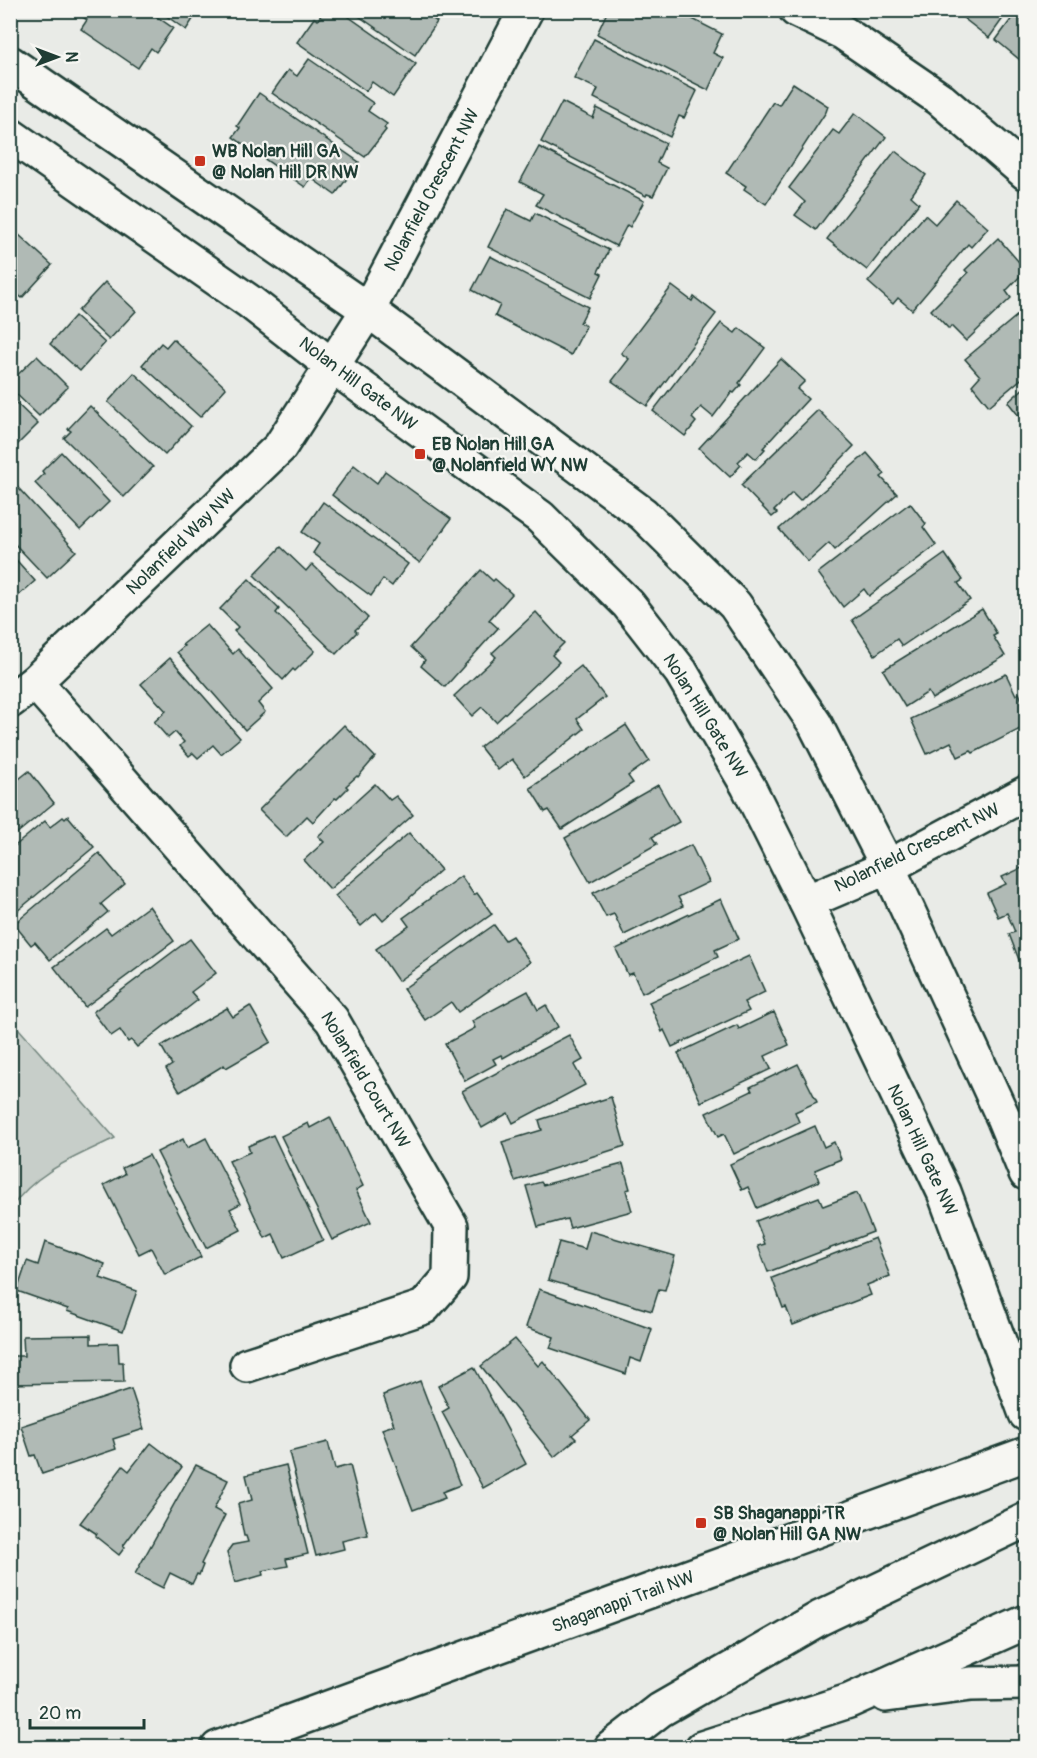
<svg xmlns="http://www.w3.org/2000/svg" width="1037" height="1758" font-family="Pangolin,sans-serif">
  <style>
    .green { fill: #c7cec9; stroke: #73867e; stroke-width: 1.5 }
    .building { fill: #b0bab5; stroke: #1f3d34; stroke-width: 1.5 }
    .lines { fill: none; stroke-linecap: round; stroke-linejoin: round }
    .minor-casing { stroke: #1f3d34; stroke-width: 38 }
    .secondary-casing { stroke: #1f3d34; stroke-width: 38 }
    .minor { stroke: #f6f6f2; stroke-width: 33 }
    .secondary { stroke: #f6f6f2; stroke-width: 33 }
    .poi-dot { fill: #c8321e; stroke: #f6f6f2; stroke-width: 2 }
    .labels { text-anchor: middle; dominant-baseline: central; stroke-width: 4.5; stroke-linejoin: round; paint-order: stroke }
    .poi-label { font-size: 18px; font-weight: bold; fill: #1f3d34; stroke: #f6f6f2; text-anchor: start }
    .street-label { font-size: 18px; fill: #1f3d34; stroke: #f6f6f2 }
  </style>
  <rect width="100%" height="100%" fill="#e9ebe7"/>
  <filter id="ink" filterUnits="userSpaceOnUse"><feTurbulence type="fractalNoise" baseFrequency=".0167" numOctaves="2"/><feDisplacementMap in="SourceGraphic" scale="12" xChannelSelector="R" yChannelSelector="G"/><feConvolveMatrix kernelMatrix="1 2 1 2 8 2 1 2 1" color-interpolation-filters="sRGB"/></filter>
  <g filter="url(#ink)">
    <path class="green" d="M11,1020L115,1138C76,1157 36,1171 11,1208Z"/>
    <g class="building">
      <path d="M72,10H147L173,28L156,52L151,48L138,68L81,29L87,20Z"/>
      <path d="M158,10H199L186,30Z"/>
      <path d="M324,10H339L416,64L393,97L372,82L366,91L297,42L314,18L318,20Z"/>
      <path d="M350,10H421L437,22L415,55Z"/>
      <path d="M608,10H675L722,34L713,53L723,58L708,90L597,34Z"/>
      <path d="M953,10H1009L989,38Z"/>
      <path d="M1018,10H1026V65L996,40Z"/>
      <path d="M594,39L697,91L684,118L679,116L670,137L594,98L598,89L574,78Z"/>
      <path d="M309,59L373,103L368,111L387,124L384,128L386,130L365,157L272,93L288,70L297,76Z"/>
      <path d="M793,83L828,106L826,112L766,204L744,189L746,186L726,173L773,102L779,105Z"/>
      <path d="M259,93L359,162L335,195L311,178L305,187L233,137L240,128L237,126Z"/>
      <path d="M562,102L593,118L597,108L666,143L657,163L667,168L653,196L647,194L646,196L541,142Z"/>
      <path d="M855,113L886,137L816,230L795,215L805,202L789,188L833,130L839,134Z"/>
      <path d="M539,147L644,201L630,227L627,225L616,246L536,205L543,194L520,182Z"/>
      <path d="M895,151L926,175L911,196L919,203L867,270L827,239Z"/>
      <path d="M956,200L988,228L971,247L968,244L912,310L898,298L893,304L868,282L925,215L935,224Z"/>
      <path d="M507,209L531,221L535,213L609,250L598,272L602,274L590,298L488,247Z"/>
      <path d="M18,234L52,265L22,298L10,288V242Z"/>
      <path d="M998,238L1026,270L1006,291L1011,298L966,341L951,326L949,329L931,310L968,273L965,270Z"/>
      <path d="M490,256L588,307L580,323L586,326L571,355L495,316L500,305L472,290Z"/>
      <path d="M105,282L136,311L109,340L78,311Z"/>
      <path d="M672,286L692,301L694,297L716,314L647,406L612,381L629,359L621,353Z"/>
      <path d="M1019,314L1026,321V375L989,406L972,385L980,376L965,359Z"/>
      <path d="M75,316L105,343L80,371L50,344Z"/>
      <path d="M721,323L735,333L739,328L765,348L739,383L741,385L734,393L732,392L713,417L701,407L692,418L696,422L685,436L653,411Z"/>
      <path d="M173,339L226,388L200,417L142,365L161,343L166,347Z"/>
      <path d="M37,356L68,387L39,416L10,388V382Z"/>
      <path d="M781,359L805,381L797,389L808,399L763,448L765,449L756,459L748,452L738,462L741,465L730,477L699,448Z"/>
      <path d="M134,373L191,426L165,455L108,402Z"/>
      <path d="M1026,386V425L1008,402Z"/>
      <path d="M10,397L38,424L10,452Z"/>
      <path d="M90,406L153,467L124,497L64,438L71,431L68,429Z"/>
      <path d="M818,410L854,446L800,501L792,493L774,511L777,513L772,517L741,485Z"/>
      <path d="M61,452L109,502L80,530L35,483L44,474L42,471Z"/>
      <path d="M867,453L885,474L881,477L897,494L835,550L829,543L808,562L779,529Z"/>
      <path d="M354,465L377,483L385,471L451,519L420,563L332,495Z"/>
      <path d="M10,479L76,551L47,578L10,539Z"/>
      <path d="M323,502L408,564L392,586L383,579L371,596L313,553L319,544L302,532Z"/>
      <path d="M910,503L926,524L923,527L936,545L869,596L864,589L843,607L818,573Z"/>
      <path d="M281,547L306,571L312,564L368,618L355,630L357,632L336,654L254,575Z"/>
      <path d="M10,553L35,581L10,603Z"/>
      <path d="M945,554L963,580L958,583L970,600L902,646L897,639L875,655L852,620Z"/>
      <path d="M481,570L493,581L495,579L512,594L489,620L498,628L445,687L421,666L425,660L411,647Z"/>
      <path d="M249,579L279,609L276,613L315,651L295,671L293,669L283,680L234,631L238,627L220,609Z"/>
      <path d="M982,609L997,634L993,636L1005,656L932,699L928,692L905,707L883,670Z"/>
      <path d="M536,612L564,643L552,655L559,662L496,722L482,707L472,716L454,696L496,657L492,653Z"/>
      <path d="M207,625L233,654L238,649L273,689L258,703L265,712L245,730L177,652L184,646L182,645Z"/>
      <path d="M170,658L240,738L221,754L213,745L198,758L193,753L189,756L180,746L184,742L175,732L168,738L154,722L166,711L141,684Z"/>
      <path d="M581,666L605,697L577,719L584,729L525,776L512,759L498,770L480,747Z"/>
      <path d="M1006,674L1016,695L1019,693L1026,709V726L973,753L971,751L958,757L951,742L927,754L911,719Z"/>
      <path d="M344,725L375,757L358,777L357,776L346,786L348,788L337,799L335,798L313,822L307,816L286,837L259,810Z"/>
      <path d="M626,725L649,761L628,776L633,783L562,829L549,810L545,812L530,788Z"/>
      <path d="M29,771L54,803L10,839V786Z"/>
      <path d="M375,784L390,800L396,796L413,815L330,889L304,860L324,842L318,836Z"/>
      <path d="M658,785L679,822L652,837L657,844L590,882L565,838Z"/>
      <path d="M68,816L94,847L10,917V850L45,821L50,827L63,817L65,819Z"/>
      <path d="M409,833L441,870L383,921L376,913L361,926L335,896Z"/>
      <path d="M691,845L709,882L678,897L683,906L624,935L614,914L606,917L593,893Z"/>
      <path d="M99,853L125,884L101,904L108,912L50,960L35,942L31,945L14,924Z"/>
      <path d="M1026,866V978L1009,934L1015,932L1007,913L998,917L987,893L1006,884L1002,877Z"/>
      <path d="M461,876L474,895L477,893L492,914L398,981L376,949L409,926L403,918Z"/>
      <path d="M721,899L739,939L715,950L718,957L642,993L633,973L628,975L616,949Z"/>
      <path d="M149,906L174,941L85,1007L54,967L106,928L111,934Z"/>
      <path d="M494,925L505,940L512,936L530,962L458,1012L451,1002L425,1020L403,989Z"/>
      <path d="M190,939L216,973L191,992L198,1000L137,1047L131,1040L128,1042L120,1030L111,1036L93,1012Z"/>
      <path d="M749,956L765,992L744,1002L749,1011L672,1047L664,1030L662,1032L649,1002Z"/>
      <path d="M528,991L538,1010L546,1005L558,1027L503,1058L501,1055L493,1059L496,1064L465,1081L445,1044L475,1028L472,1021Z"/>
      <path d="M250,1006L271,1042L226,1068L224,1065L180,1092L166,1069L172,1065L161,1046L227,1008L233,1017Z"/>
      <path d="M774,1012L789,1045L765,1056L771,1069L701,1102L678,1053L737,1025L739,1029Z"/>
      <path d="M569,1035L583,1060L574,1065L585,1085L513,1123L508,1113L482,1128L462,1091Z"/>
      <path d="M798,1064L817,1102L795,1112L799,1122L734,1154L724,1134L718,1137L706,1113L752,1091L750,1087Z"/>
      <path d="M611,1097L625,1146L515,1181L502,1142L542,1130L539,1120Z"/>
      <path d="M330,1117L363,1186L356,1190L371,1222L332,1240L281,1136L308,1123L310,1128Z"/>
      <path d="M815,1126L824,1147L834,1142L841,1159L815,1170L819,1181L757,1208L748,1187L742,1190L730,1164Z"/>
      <path d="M273,1135L323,1240L284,1258L273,1234L265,1238L229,1161L250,1152L248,1146Z"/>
      <path d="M206,1138L240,1204L230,1209L241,1230L206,1248L157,1152L183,1139L187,1148Z"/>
      <path d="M149,1155L201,1257L165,1275L151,1248L139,1254L104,1185L125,1174L122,1168Z"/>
      <path d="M623,1164L630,1189L626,1190L632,1211L570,1228L567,1219L538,1227L526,1186L541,1182L543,1185Z"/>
      <path d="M857,1193L873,1232L768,1272L758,1246L765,1244L756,1221L819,1197L823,1206Z"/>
      <path d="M590,1231L675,1256L665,1290L659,1289L652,1311L548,1280L559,1242L585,1249Z"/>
      <path d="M875,1238L890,1276L867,1285L871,1295L793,1325L786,1307L783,1308L772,1278Z"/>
      <path d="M45,1242L105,1264L100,1278L137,1291L123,1331L67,1311L68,1309L17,1291L27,1261L38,1265Z"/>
      <path d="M539,1289L652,1329L641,1362L630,1358L626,1374L550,1348L554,1337L526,1327Z"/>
      <path d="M91,1335V1344L118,1343L119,1362H123L124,1382L12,1384V1356H24L23,1336Z"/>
      <path d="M515,1339L538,1366L543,1361L590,1420L572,1435L576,1439L554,1457L481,1366Z"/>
      <path d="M474,1367L526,1464L483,1488L442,1412L449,1408L438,1386Z"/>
      <path d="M420,1381L460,1485L442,1492L445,1498L413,1510L382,1429L394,1425L383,1395Z"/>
      <path d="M131,1389L144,1429L113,1439L116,1449L42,1474L35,1455L31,1456L21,1426Z"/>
      <path d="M328,1442L335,1469L350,1465L368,1535L342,1541L344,1549L316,1556L289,1452Z"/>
      <path d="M151,1443L182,1467L123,1546L125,1547L119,1555L95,1536L97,1534L80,1523L123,1466L129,1471Z"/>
      <path d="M196,1465L228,1480L214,1509L225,1515L201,1564L203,1565L199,1575L197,1574L192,1584L170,1573L163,1588L135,1574Z"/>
      <path d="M286,1465L308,1554L286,1559L288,1566L262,1571L263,1575L235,1583L227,1552L232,1545L248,1542L246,1536H244L238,1504L252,1500L246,1475Z"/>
    </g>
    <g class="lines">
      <defs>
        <g id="minor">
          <path d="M796,10L842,32L940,99L1026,173"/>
          <path d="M10,63L368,310L643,514L735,605L815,724L888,867L1003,1117L1026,1173"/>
          <path d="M10,135L250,302L331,365L540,517L628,604L681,672L748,786L806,902L944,1192L1026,1414"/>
          <path d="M35,682L332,1020L451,1226L450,1277L424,1307L247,1365"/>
          <path d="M10,701L35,682L280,447L368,310L526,10"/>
          <path d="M806,902L888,867L1026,793"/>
        </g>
        <g id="secondary">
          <path d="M886,1695L971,1684L1026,1683"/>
          <path d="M218,1748L1026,1454"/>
          <path d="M611,1748L660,1710L820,1618L1026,1520"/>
          <path d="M702,1748L849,1701L1026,1622"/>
        </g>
      </defs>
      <use href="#minor" class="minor-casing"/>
      <use href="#secondary" class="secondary-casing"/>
      <use href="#minor" class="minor"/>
      <use href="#secondary" class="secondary"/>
    </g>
  </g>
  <g class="poi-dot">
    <rect x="194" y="155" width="12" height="12" rx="3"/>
    <rect x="414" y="448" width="12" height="12" rx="3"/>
    <rect x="695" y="1517" width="12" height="12" rx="3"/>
  </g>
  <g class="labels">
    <g class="poi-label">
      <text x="212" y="151">WB Nolan Hill GA<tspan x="212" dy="21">@ Nolan Hill DR NW</tspan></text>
      <text x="432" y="444">EB Nolan Hill GA<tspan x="432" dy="21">@ Nolanfield WY NW</tspan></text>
      <text x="713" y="1513">SB Shaganappi TR<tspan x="713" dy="21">@ Nolan Hill GA NW</tspan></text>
    </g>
    <g class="street-label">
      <text transform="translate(432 190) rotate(-62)">Nolanfield Crescent NW</text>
      <text transform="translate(358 384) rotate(37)">Nolan Hill Gate NW</text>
      <text transform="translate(181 542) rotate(-44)">Nolanfield Way NW</text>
      <text transform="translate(705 716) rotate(58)">Nolan Hill Gate NW</text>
      <text transform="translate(917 848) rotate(-26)">Nolanfield Crescent NW</text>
      <text transform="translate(365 1080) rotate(59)">Nolanfield Court NW</text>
      <text transform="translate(922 1150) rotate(65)">Nolan Hill Gate NW</text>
      <text transform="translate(623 1602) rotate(-20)">Shaganappi Trail NW</text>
    </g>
  </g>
  <rect width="1037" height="1758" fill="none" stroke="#f6f6f2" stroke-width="36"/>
  <rect x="18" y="18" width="1001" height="1722" fill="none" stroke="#1f3d34" stroke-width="2" filter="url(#ink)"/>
  <g transform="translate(57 57) rotate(90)" stroke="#f6f6f2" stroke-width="4.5" paint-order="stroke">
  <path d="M0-4.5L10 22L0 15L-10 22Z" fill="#1f3d34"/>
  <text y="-9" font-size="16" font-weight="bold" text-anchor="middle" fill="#1f3d34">N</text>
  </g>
  <path d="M30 1719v9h114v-9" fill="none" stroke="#1f3d34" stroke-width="3"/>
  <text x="39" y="1719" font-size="18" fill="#1f3d34" stroke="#f6f6f2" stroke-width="4.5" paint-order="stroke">20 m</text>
</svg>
